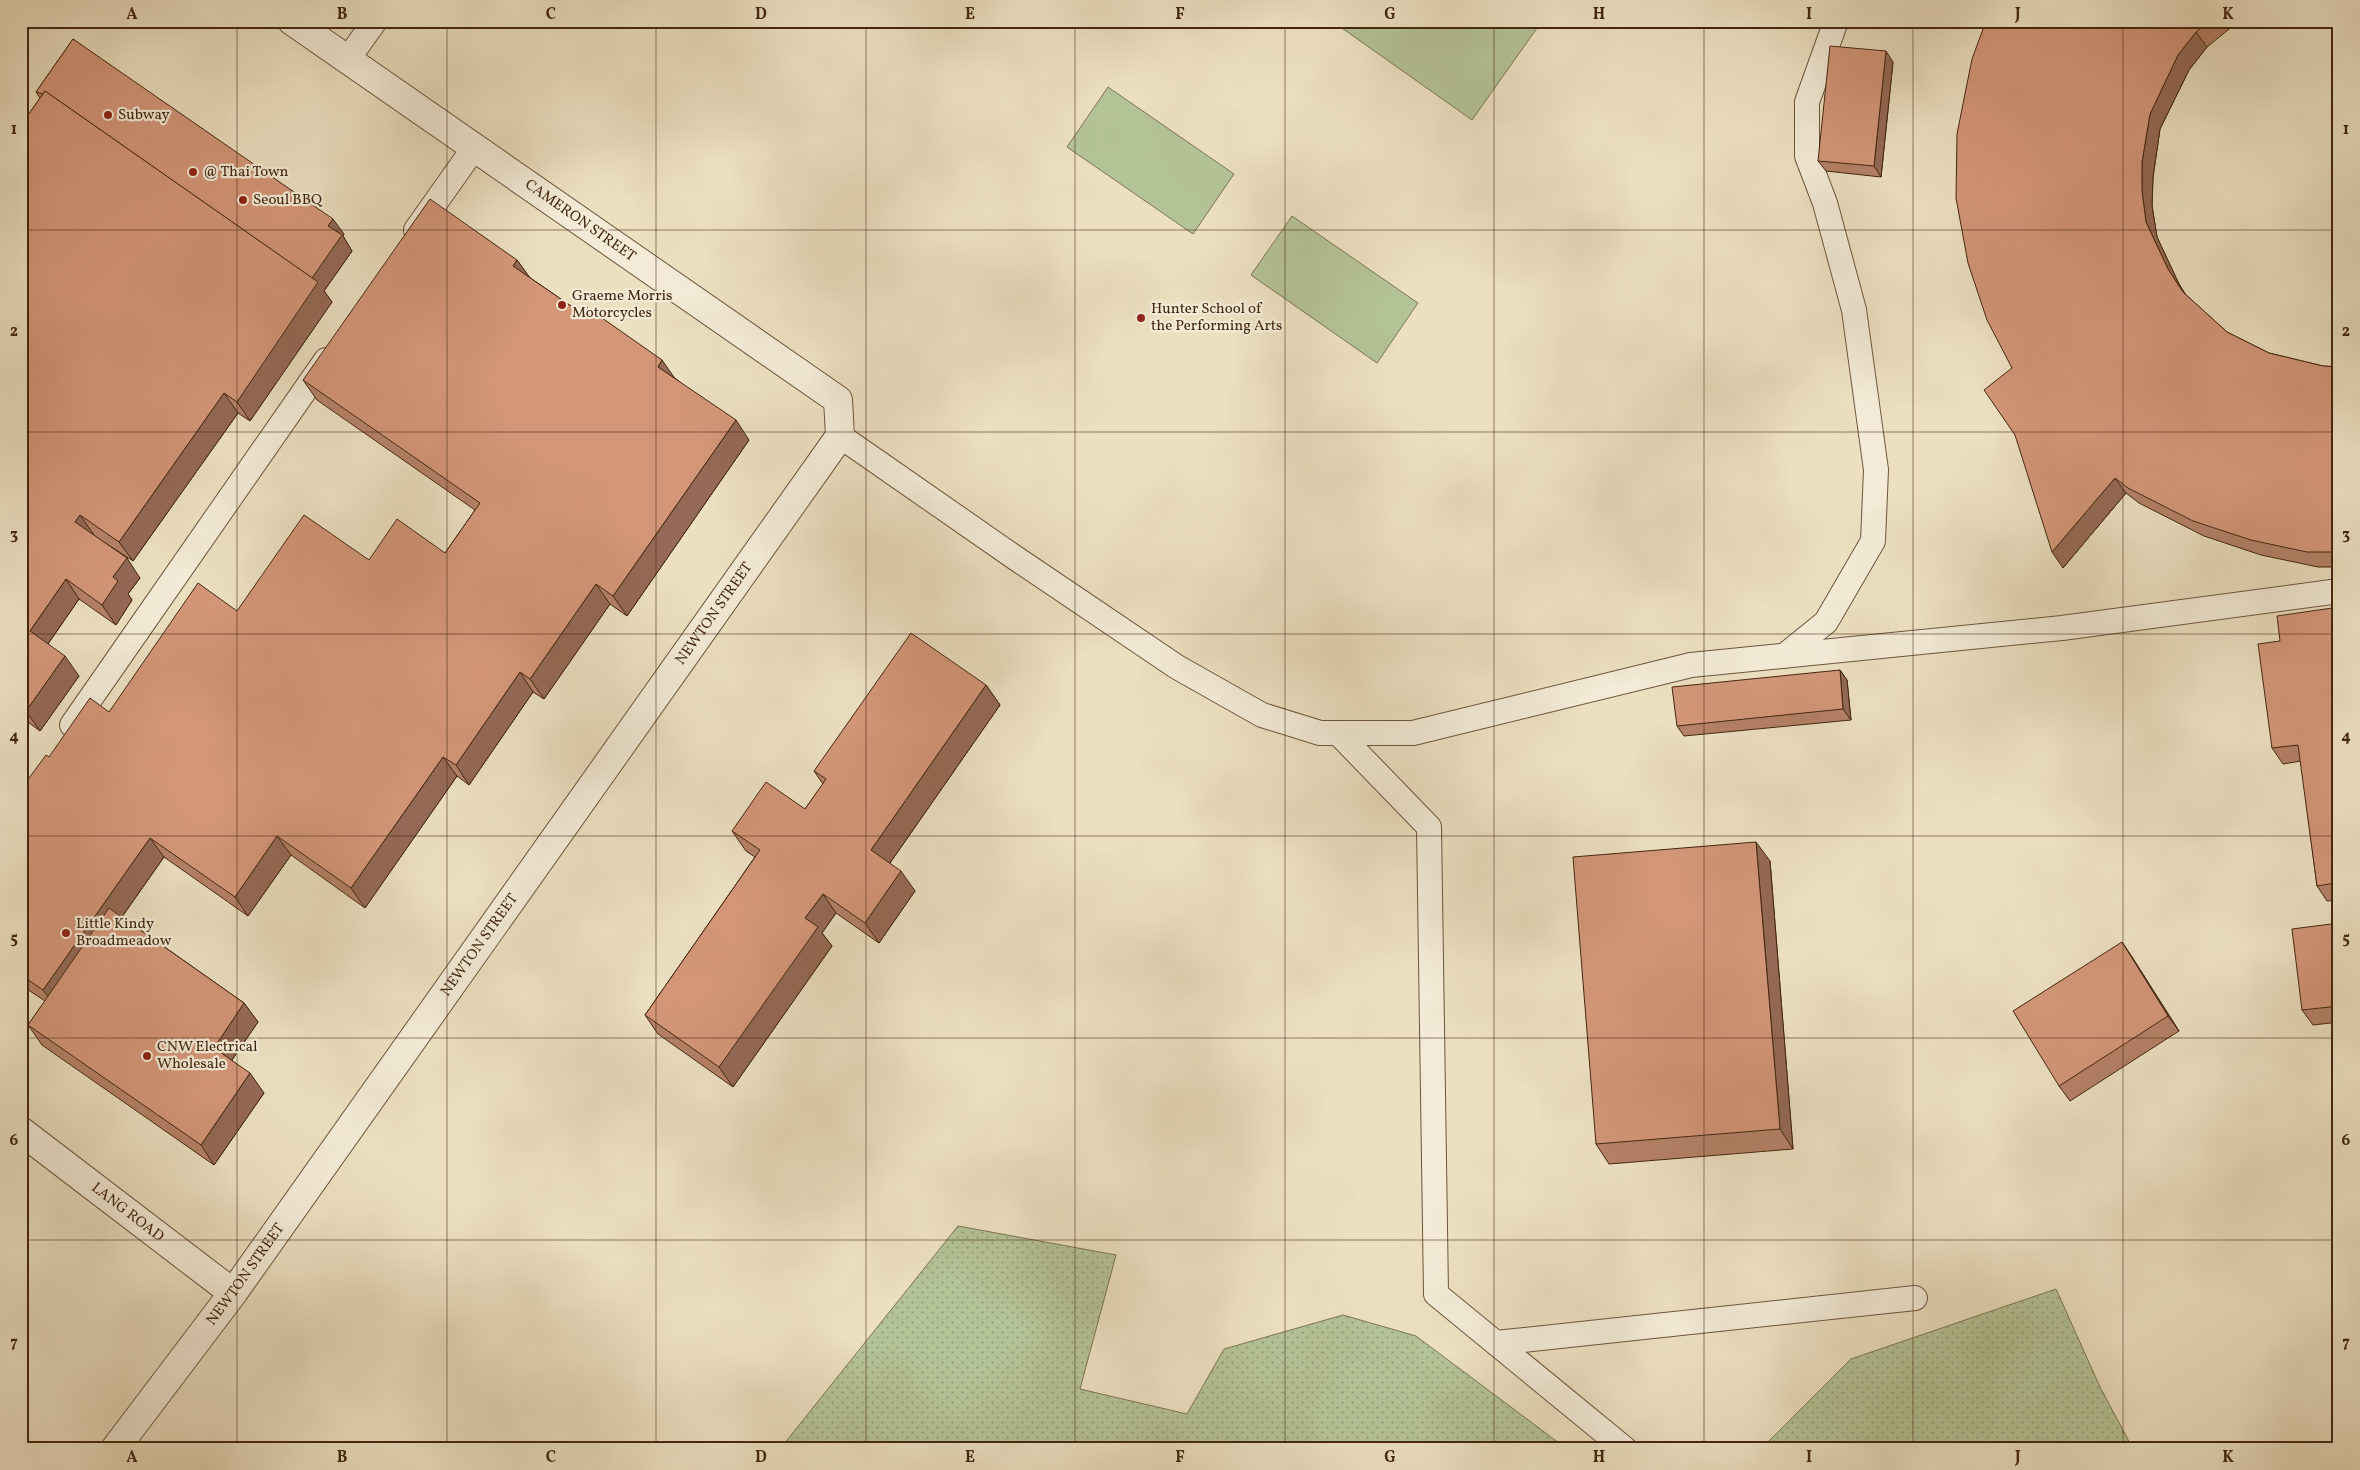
<svg xmlns="http://www.w3.org/2000/svg" width="2360" height="1470" font-family="Vollkorn,serif">
  <style>
    .grass { fill: url(#grass-dots); stroke: #7c7552 }
    .green { fill: #b4c396; stroke: #7c7552 }
    .lines { fill: none; stroke-linecap: round; stroke-linejoin: round }
    .lane-casing { stroke: #6d553c; stroke-width: 26 }
    .street-casing { stroke: #6d553c; stroke-width: 30 }
    .lane { stroke: #f3ebd7; stroke-width: 24 }
    .street { stroke: #f3ebd7; stroke-width: 28 }
    .wall { fill: #b58168; stroke: #43270f }
    .shaded-wall { fill: #946955; stroke: #43270f }
    .building { fill: #d39679; stroke: #43270f }
    .grid { fill: none; stroke: #43270f; stroke-width: 1; stroke-opacity: 0.55 }
    .poi-dot { fill: #8f2418; stroke: #f3ebd7; stroke-width: 2 }
    .labels { text-anchor: middle; dominant-baseline: central; stroke-width: 4.5; stroke-linejoin: round; paint-order: stroke }
    .poi-label { font-size: 15px; fill: #43270f; stroke: #f3ebd7; text-anchor: start }
    .street-label { font-size: 15px; fill: #43270f; stroke: #f3ebd7 }
    .neatline { fill: none; stroke: #43270f; stroke-width: 2 }
    .grid-label { font-size: 16px; text-anchor: middle; font-weight: bold; fill: #43270f }
  </style>
  <defs>
    <pattern id="grass-dots" width="8" height="8" patternUnits="userSpaceOnUse" patternTransform="scale(1.25)"><rect width="8" height="8" fill="#b4c396"/><path d="M2 2h.1M6 6h.1" fill="none" stroke="#949e79" stroke-width="1.8" stroke-linecap="round"/></pattern>
  </defs>
  <rect width="100%" height="100%" fill="#ece0c1"/>
  <filter id="stains"><feTurbulence type="fractalNoise" baseFrequency=".004" numOctaves="4"/><feColorMatrix values="0 0 0 0 .2 0 0 0 0 .09 0 0 0 0 .02 0 0 0 .5 -.17"/></filter>
  <radialGradient id="worn" r=".72"><stop offset=".6" stop-color="#630" stop-opacity="0"/><stop offset="1" stop-color="#630" stop-opacity=".3"/></radialGradient>
  <g class="grass">
    <path d="M958,1226L1116,1255L1080,1389L1187,1414L1224,1349L1343,1315L1416,1336L1567,1449H780Z"/>
    <path d="M2056,1289L2100,1387L2133,1449H1761L1851,1359Z"/>
  </g>
  <g class="green">
    <path d="M1332,21H1542L1472,120Z"/>
    <path d="M1108,87L1234,174L1193,234L1067,147Z"/>
    <path d="M1292,216L1418,303L1377,363L1251,275Z"/>
  </g>
  <g class="lines">
    <defs>
      <g id="lane">
        <path d="M348,59L375,21"/>
        <path d="M416,230L474,148"/>
        <path d="M840,436L1014,557L1177,667L1262,715L1320,733H1413L1691,665L2062,628L2339,591"/>
        <path d="M1784,656L1826,622L1873,541L1876,470L1854,310L1825,203L1807,156V102L1836,21"/>
        <path d="M72,725L326,360"/>
        <path d="M1338,733L1429,827L1436,1294L1625,1449"/>
        <path d="M1496,1343L1915,1298"/>
      </g>
      <g id="street">
        <path id="s1" d="M21,1131L233,1293"/>
        <path id="s2" d="M115,1449L233,1293L840,436L838,400L292,21"/>
      </g>
    </defs>
    <use href="#lane" class="lane-casing"/>
    <use href="#street" class="street-casing"/>
    <use href="#lane" class="lane"/>
    <use href="#street" class="street"/>
  </g>
  <g class="wall">
    <path d="M1986,21H2239L2207,47L2189,70L2160,129L2153,177L2152,206L2157,237L2179,284L2185,294L2227,332L2269,353L2323,366L2339,367V567H2318L2261,555L2204,536L2139,503L2126,493L2063,568L2012,368Z"/>
    <path d="M73,39L344,234L343,236L352,251L324,291L332,302L250,421L238,413L133,561L93,535L140,578L128,594L132,600L116,625L79,599L48,644L79,676L40,731L21,717V267L24,264L21,262V125L40,98L36,92Z"/>
    <path d="M1893,62L1881,177L1826,171L1818,161Z"/>
    <path d="M517,260L529,277L675,378L749,440L627,616L610,604L544,699L533,692L469,785L457,776L365,908L291,855L248,916L164,857L122,917L244,1003L258,1022L232,1060L264,1093L214,1165L42,1045L28,1025L45,1001L21,985V789L49,757L109,712L237,611L369,560L445,553L475,510L317,400L303,380Z"/>
    <path d="M2339,607V900L2327,901L2317,886L2301,761L2283,764L2272,748L2280,641Z"/>
    <path d="M1840,670L1847,680L1851,720L1684,736L1677,726Z"/>
    <path d="M986,685L1000,705L890,863L915,891L879,943L836,913L822,933L832,946L733,1087L658,1034L645,1015L755,857L746,851L732,831L805,809L823,784L814,771Z"/>
    <path d="M1770,861L1793,1149L1609,1164L1596,1144Z"/>
    <path d="M2339,923V1022L2313,1025L2302,1010Z"/>
    <path d="M2122,942L2132,957L2179,1031L2070,1101L2059,1086Z"/>
  </g>
  <g class="shaded-wall">
    <path d="M2196,32L2207,47L2189,70L2160,129L2153,177L2152,206L2157,237L2179,284L2194,308L2168,269L2146,222L2142,191V162L2150,114L2178,55Z"/>
    <path d="M1886,51L1893,62L1881,177L1874,166Z"/>
    <path d="M333,219L344,234L343,236L352,251L324,291L332,302L250,421L237,402L311,280L328,226Z"/>
    <path d="M517,260L531,279L513,266Z"/>
    <path d="M662,360L676,380L658,367Z"/>
    <path d="M224,393L238,413L133,561L119,542Z"/>
    <path d="M736,420L749,440L627,616L613,596Z"/>
    <path d="M2115,478L2126,493L2063,568L2052,552Z"/>
    <path d="M80,515L94,535L89,542L75,522Z"/>
    <path d="M127,558L140,578L128,594L132,600L116,625L102,605L113,577Z"/>
    <path d="M66,579L79,599L43,651L30,631Z"/>
    <path d="M596,584L610,604L544,699L530,679Z"/>
    <path d="M65,656L79,676L40,731L26,711Z"/>
    <path d="M1840,670L1847,680L1851,720L1843,709Z"/>
    <path d="M520,672L533,692L469,785L456,765Z"/>
    <path d="M986,685L1000,705L885,870L871,850Z"/>
    <path d="M443,757L457,776L365,908L351,888Z"/>
    <path d="M277,836L291,855L248,916L235,897Z"/>
    <path d="M150,838L164,857L57,1009L43,990Z"/>
    <path d="M1756,842L1770,861L1793,1149L1780,1129Z"/>
    <path d="M901,871L915,891L879,943L865,923Z"/>
    <path d="M2334,873L2339,880V888L2335,883Z"/>
    <path d="M823,894L836,913L822,933L832,946L733,1087L719,1067L805,918Z"/>
    <path d="M2122,942L2132,957L2179,1031L2168,1016Z"/>
    <path d="M244,1003L258,1022L227,1067L214,1048Z"/>
    <path d="M250,1073L264,1093L214,1165L201,1145Z"/>
  </g>
  <g class="building">
    <path d="M1986,21H2210L2196,32L2178,55L2150,114L2142,162V191L2146,222L2168,269L2183,292L2227,332L2269,353L2323,366L2339,367V552H2307L2251,540L2193,521L2128,488L2115,478L2052,552L2015,435L1984,390L2012,368L1987,320L1968,263L1956,198L1957,134L1972,59Z"/>
    <path d="M73,39L333,219L328,226L342,235L312,278L45,91L43,94L36,92Z"/>
    <path d="M1830,46L1886,51L1874,166L1818,161Z"/>
    <path d="M45,91L318,282L237,402L224,393L119,542L80,515L75,522L127,558L113,577L118,581L102,605L66,579L30,631L65,656L26,711L21,707V267L28,257L21,252V125Z"/>
    <path d="M430,199L517,260L513,266L581,313L585,306L662,360L658,367L736,420L613,596L596,584L530,679L520,672L456,765L443,757L351,888L277,836L235,897L150,838L43,990L21,975V789L46,755L49,757L90,698L109,712L198,583L237,611L304,515L369,560L397,519L445,553L480,503L303,380Z"/>
    <path d="M2339,607V872L2334,873L2335,883L2317,886L2298,745L2272,748L2258,644L2280,641L2277,616Z"/>
    <path d="M911,633L986,685L871,850L901,871L865,923L823,894L805,918L818,927L719,1067L645,1015L760,850L732,831L766,782L805,809L826,779L814,771Z"/>
    <path d="M1840,670L1843,709L1677,726L1672,687Z"/>
    <path d="M1756,842L1780,1129L1596,1144L1573,857Z"/>
    <path d="M109,908L244,1003L214,1048L250,1073L201,1145L28,1025Z"/>
    <path d="M2339,923V1006L2302,1010L2292,929Z"/>
    <path d="M2122,942L2168,1016L2059,1086L2013,1011Z"/>
  </g>
  <path class="grid" d="M237,21V1449M447,21V1449M656,21V1449M866,21V1449M1075,21V1449M1285,21V1449M1494,21V1449M1704,21V1449M1913,21V1449M2123,21V1449M21,230H2339M21,432H2339M21,634H2339M21,836H2339M21,1038H2339M21,1240H2339"/>
  <g class="poi-dot">
    <circle cx="108" cy="115" r="5"/>
    <circle cx="193" cy="172" r="5"/>
    <circle cx="243" cy="200" r="5"/>
    <circle cx="562" cy="305" r="5"/>
    <circle cx="1141" cy="318" r="5"/>
    <circle cx="66" cy="933" r="5"/>
    <circle cx="147" cy="1056" r="5"/>
  </g>
  <g class="labels">
    <g class="poi-label">
      <text x="118" y="115">Subway</text>
      <text x="203" y="172">@ Thai Town</text>
      <text x="253" y="200">Seoul BBQ</text>
      <text x="572" y="296">Graeme Morris<tspan x="572" dy="17">Motorcycles</tspan></text>
      <text x="1151" y="309">Hunter School of<tspan x="1151" dy="17">the Performing Arts</tspan></text>
      <text x="76" y="924">Little Kindy<tspan x="76" dy="17">Broadmeadow</tspan></text>
      <text x="157" y="1047">CNW Electrical<tspan x="157" dy="17">Wholesale</tspan></text>
    </g>
    <g class="street-label">
      <text transform="translate(580 221) rotate(35)">CAMERON STREET</text>
      <text stroke="none"><textPath href="#s2" startOffset="1028">NEWTON STREET</textPath></text>
      <text stroke="none"><textPath href="#s2" startOffset="622">NEWTON STREET</textPath></text>
      <text stroke="none"><textPath href="#s1" startOffset="134">LANG ROAD</textPath></text>
      <text stroke="none"><textPath href="#s2" startOffset="218">NEWTON STREET</textPath></text>
    </g>
  </g>
  <rect width="2360" height="1470" fill="none" stroke="#ece0c1" stroke-width="55"/>
  <rect x="28" y="28" width="2304" height="1414" class="neatline"/>
  <g class="grid-label">
    <text x="132" y="19">A</text>
    <text x="342" y="19">B</text>
    <text x="551" y="19">C</text>
    <text x="761" y="19">D</text>
    <text x="970" y="19">E</text>
    <text x="1180" y="19">F</text>
    <text x="1390" y="19">G</text>
    <text x="1599" y="19">H</text>
    <text x="1809" y="19">I</text>
    <text x="2018" y="19">J</text>
    <text x="2228" y="19">K</text>
    <text x="14" y="134">1</text>
    <text x="2346" y="134">1</text>
    <text x="14" y="336">2</text>
    <text x="2346" y="336">2</text>
    <text x="14" y="539">3</text>
    <text x="2346" y="539">3</text>
    <text x="14" y="741">4</text>
    <text x="2346" y="741">4</text>
    <text x="14" y="943">5</text>
    <text x="2346" y="943">5</text>
    <text x="14" y="1145">6</text>
    <text x="2346" y="1145">6</text>
    <text x="14" y="1347">7</text>
    <text x="2346" y="1347">7</text>
    <text x="132" y="1462">A</text>
    <text x="342" y="1462">B</text>
    <text x="551" y="1462">C</text>
    <text x="761" y="1462">D</text>
    <text x="970" y="1462">E</text>
    <text x="1180" y="1462">F</text>
    <text x="1390" y="1462">G</text>
    <text x="1599" y="1462">H</text>
    <text x="1809" y="1462">I</text>
    <text x="2018" y="1462">J</text>
    <text x="2228" y="1462">K</text>
  </g>
  <rect width="100%" height="100%" filter="url(#stains)"/>
  <rect width="100%" height="100%" fill="url(#worn)"/>
</svg>
